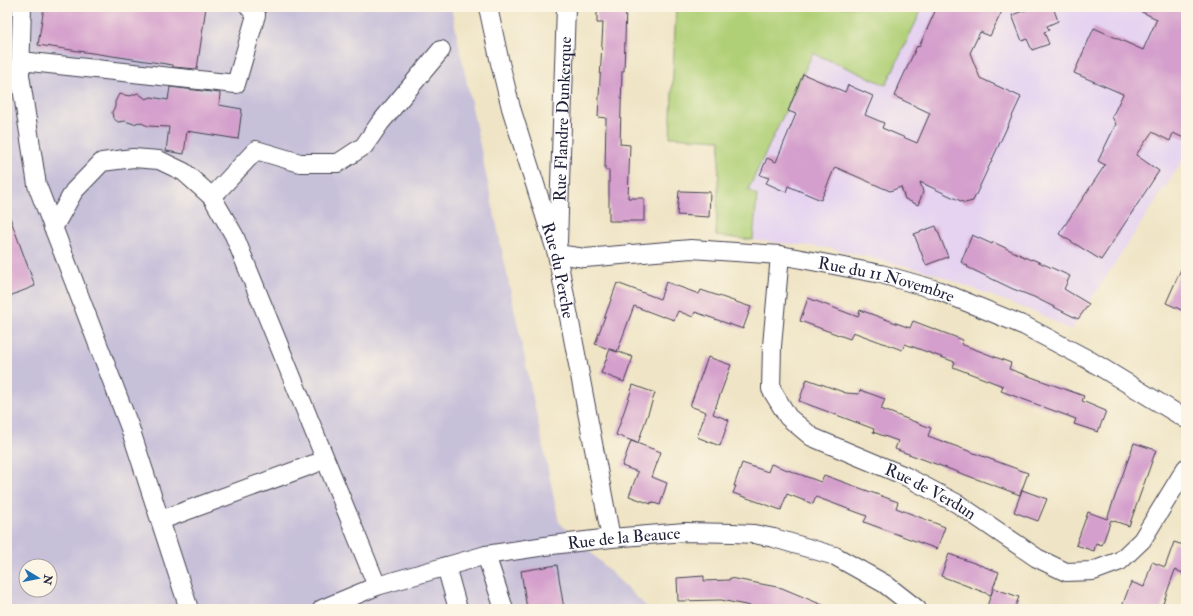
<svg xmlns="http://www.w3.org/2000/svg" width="1193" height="616" font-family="'IM FELL Double Pica',serif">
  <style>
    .built { fill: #e5d3f1 }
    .industrial { fill: #c7c0d9; fill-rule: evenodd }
    .green { fill: #b0d077; stroke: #697959 }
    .building { fill: #d49fcc }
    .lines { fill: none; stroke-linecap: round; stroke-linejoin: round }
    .minor-casing { stroke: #413f50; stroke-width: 20 }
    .minor { stroke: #fff; stroke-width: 18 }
    .labels { text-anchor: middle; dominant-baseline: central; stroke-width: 3; stroke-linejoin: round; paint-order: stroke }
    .street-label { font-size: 17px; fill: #22223b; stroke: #fcf5e5 }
  </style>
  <rect width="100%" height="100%" fill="#fcf5e5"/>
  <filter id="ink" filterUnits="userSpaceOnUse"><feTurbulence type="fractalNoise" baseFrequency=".025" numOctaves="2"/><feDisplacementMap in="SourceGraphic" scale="8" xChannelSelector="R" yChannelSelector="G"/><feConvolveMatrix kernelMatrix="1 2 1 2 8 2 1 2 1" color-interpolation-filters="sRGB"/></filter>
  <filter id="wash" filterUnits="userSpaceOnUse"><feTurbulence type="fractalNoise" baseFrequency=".012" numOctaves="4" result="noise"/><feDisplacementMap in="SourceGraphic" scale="16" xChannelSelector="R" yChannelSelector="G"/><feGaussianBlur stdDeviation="0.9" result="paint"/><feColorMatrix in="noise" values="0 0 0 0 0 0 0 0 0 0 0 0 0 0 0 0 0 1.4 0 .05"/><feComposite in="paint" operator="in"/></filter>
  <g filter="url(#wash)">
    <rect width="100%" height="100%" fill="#efe4c5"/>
    <path class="built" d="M923,7H1186V155L1071,330L1040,314L930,272L830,248L753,240L757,195L747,191L813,52L886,85Z"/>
    <path class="industrial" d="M7,7H451L559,522L649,609H7ZM26,566H50V590H26Z"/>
    <path class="green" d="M676,7H923L886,85L813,53L748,190L757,195L753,240L716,236L720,140L670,137Z"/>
    <g id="blocks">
      <g class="building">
        <path d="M44,7H206L197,69L173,67V65L38,45Z"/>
        <path d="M597,7H626L624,71H622L620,144L630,145L628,198H644V221H609V170H605L606,118L598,117L603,23H597Z"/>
        <path d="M937,7H1004L990,36L980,32L970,53L980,78L1021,97L973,201L965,203L920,182L923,192L918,205L905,199L901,187L890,191L835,167L821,200L788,186L786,192L766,183L769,178L760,175L767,158L776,162L796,114L788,111L803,74L845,92L848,85L873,96L865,115L884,123L882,128L917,143L930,113L894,96L917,46L919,47Z"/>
        <path d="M1034,7H1053L1058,21L1047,26L1049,30L1044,32L1049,44L1032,50L1027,39L1022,41L1012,15Z"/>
        <path d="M1131,7H1186V139L1173,133L1170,141L1152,132L1136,155L1159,171L1101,260L1059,234L1105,165L1098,161L1116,124L1112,117L1123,94L1074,73L1094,28L1143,50L1157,19Z"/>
        <path d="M170,87L220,93L219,105L242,109L238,139L187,131L184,154L166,151L169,127L148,126L139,122L134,124L125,121L118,122L113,118L112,112L115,107V102L119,94L130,96L138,93L146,99L151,97L168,100Z"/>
        <path d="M679,191L710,192L709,217L677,215Z"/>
        <path d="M7,215H9L35,286L7,297Z"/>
        <path d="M936,226L948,257L926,265L914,234Z"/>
        <path d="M972,235L992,244L993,242L1031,260L1032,259L1070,276L1064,289L1089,304L1078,319L1034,297L1013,289L967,267L968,266L961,262Z"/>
        <path d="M1186,258V312L1166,303Z"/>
        <path d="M666,282L699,294L701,290L751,307L743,329L695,312L693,317L678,311L674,320L663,316V317L634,306L617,352L595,344L617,283L660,299Z"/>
        <path d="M808,298L858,317L860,310L910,328L913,321L963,340L961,344L1011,363L1009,369L1084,396L1082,401L1106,411L1098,432L1074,424L1076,419L1001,391L1003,386L953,367L955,362L905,344L902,350L853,332L850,339L800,321Z"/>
        <path d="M610,349L633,357L624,382L601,373Z"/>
        <path d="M708,357L731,365L713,414L729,420L720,446L697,437L706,412L690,406Z"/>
        <path d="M807,379L846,393L859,394L860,390L885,399L881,409L931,428L928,436L1028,473L1020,495L895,449L898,441L873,432L874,429L799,401Z"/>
        <path d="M633,385L655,393L638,443L616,435Z"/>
        <path d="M631,441L661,452L652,477L667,483L660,505L651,502V504L629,496L638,472L622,466Z"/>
        <path d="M1134,443L1156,450L1129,526L1111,520L1102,545L1096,543L1094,551L1076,545L1088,512L1107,519Z"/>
        <path d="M742,463L768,472L771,464L821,482L824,475L898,502L896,508L945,527L937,549L864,522L867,516L816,497L813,504L787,494L781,510L733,493L736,486H734Z"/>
        <path d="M1022,490L1047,499L1038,521L1014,512Z"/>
        <path d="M1174,542L1186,546V574L1175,570L1161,609H1121L1131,582L1144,587L1152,562L1165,567Z"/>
        <path d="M949,554L999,572L993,588L1019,597L1014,609H986L993,589L991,595L941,576Z"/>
        <path d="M557,565L564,609H527L521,571Z"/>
        <path d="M704,576V581L729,580L730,578L782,588L832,609H765L721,600L678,601L677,578Z"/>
      </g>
    </g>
  </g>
  <g filter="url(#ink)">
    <use href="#blocks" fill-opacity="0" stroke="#413f50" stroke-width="1"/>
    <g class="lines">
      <defs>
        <g id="minor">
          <path d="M22,7L20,75L37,185L130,428L189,609"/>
          <path id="s1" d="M488,7L500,63L511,108L557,254L611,538"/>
          <path d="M21,61L236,84L256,15L249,7"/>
          <path d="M212,197L256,150L300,163H338L364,146L380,123L441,50"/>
          <path d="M53,228L74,191L102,162L133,158L159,160L184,172L212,197L234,235L377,586"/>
          <path id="s2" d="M558,242L566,7"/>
          <path id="s3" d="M557,254L585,258L691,249L780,255L881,274L937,290L1025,326L1089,360L1186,419"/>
          <path id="s4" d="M780,255L772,346L771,389L788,417L812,437L905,476L958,504L1037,558L1066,572L1093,571L1120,561L1142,540L1186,468"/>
          <path d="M161,520L314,464"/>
          <path d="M486,555L504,609"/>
          <path d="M446,566L458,609"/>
          <path id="s5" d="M322,609L377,586L486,555L552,545L611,538L685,532L733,533L754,534L774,538L835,556L885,584L917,609"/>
        </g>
      </defs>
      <use href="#minor" class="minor-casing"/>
      <use href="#minor" class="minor"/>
    </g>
  </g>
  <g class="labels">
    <g class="street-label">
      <text stroke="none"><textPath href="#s2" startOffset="123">Rue Flandre Dunkerque</textPath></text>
      <text stroke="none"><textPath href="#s1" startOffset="273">Rue du Perche</textPath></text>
      <text stroke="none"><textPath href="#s3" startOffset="333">Rue du 11 Novembre</textPath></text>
      <text stroke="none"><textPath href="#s4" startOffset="329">Rue de Verdun</textPath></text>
      <text stroke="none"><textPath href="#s5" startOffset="312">Rue de la Beauce</textPath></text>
    </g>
  </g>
  <rect width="1193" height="616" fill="none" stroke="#fcf5e5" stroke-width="24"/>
  <g transform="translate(38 578) rotate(100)"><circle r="19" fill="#fcf5e5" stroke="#a5a1a1"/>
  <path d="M0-3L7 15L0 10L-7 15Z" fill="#1f6fb2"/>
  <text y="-6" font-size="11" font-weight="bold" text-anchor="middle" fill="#22223b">N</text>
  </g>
</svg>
